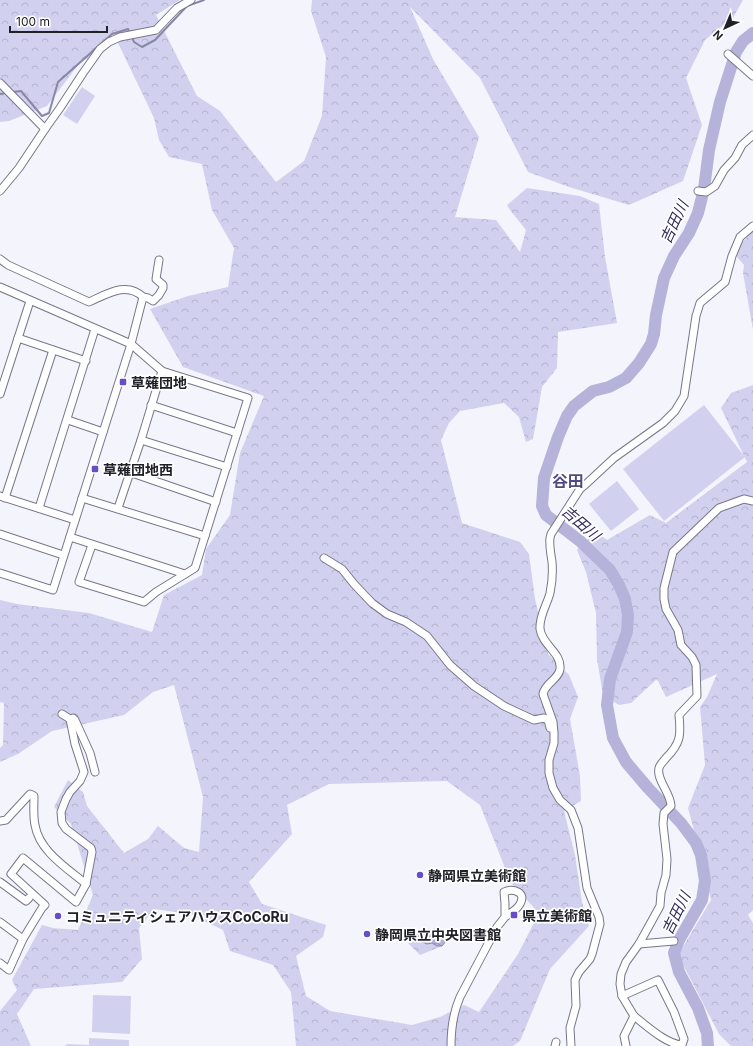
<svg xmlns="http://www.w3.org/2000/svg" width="753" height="1046" font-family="Inter,'Noto Sans JP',sans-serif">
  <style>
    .forest { fill: url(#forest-crowns); fill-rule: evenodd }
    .pitch { fill: #d2d0ef }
    .water { fill: url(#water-waves); stroke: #8987a5 }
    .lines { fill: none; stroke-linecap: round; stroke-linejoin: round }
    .stream { stroke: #8987a5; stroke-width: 2 }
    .river { stroke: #b6b3da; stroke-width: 12 }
    .minor-casing { stroke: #78778a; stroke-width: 9 }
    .minor { stroke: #fff; stroke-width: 7 }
    .poi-dot { fill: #674dc6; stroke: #fff; stroke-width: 1.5 }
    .labels { text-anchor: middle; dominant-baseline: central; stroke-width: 3.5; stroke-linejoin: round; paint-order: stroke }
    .poi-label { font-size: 14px; font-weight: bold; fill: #202028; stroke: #fff; text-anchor: start }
    .water-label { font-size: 15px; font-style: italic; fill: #31295a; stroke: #fff }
    .quarter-label { font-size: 16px; font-weight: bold; fill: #514886; stroke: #fff }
  </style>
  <defs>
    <pattern id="forest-crowns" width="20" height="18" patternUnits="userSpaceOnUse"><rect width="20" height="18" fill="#d2d0ef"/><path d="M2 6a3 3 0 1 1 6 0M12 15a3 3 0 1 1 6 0" fill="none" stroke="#b4b2cd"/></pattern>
    <pattern id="water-waves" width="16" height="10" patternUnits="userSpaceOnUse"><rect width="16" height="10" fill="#b6b3da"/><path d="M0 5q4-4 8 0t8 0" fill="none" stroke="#9491b1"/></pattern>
  </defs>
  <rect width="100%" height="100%" fill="#f4f4fd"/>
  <g class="forest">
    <path d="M0,0H180L156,15L197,96L220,111L276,182L304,161L322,116L326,57L311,11L312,0H743L733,18L705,40L686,78L702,125L683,181L629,205L569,187L528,172L480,78L410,7L433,59L479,137L455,217L496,220L520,252L526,230L510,210L507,205L527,188L580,196L599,204L605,257L617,323L558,332L557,368L542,387L533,439L526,442L519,417L504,403L460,411L449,423L441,440L462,523L520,542L529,554L535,599L548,654L569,675L578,697L570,719L580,776L581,801L564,811L575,855L582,902L589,926L550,969L520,1041L513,1046H296L291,992L273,965L230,951L223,930L190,914L154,909L139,928L142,959L122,982L34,989L17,1014L31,1046H0V1011L17,990L12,980L42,925L53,928L78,930L93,895L71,824L54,807L68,780L83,792L87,806L124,853L148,839L158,826L184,848L199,852L203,797L174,685L153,692L124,715L52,731L18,754L0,762V748L3,745L4,703L0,702V600L17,604L89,613L152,632L164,595L202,575L206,549L230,515L240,453L264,396L183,367L150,309L188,296L228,287L234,248L212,210L202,164L169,157L159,140L154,118L118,43L116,32L112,34L87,59L82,60L47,106L9,121L0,122ZM447,781L480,805L511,883L539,913L518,954L479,1012L464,1005L440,1017L412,1025L330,1011L306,996L296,956L323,937L326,925L262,904L249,882L292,834L287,805L329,784Z"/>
    <path d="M753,231V330L743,273L744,265L737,257L738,247Z"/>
    <path d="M753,385V910L748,915L753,923V1046H731L719,1034L678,955L711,900L704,867L688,808L705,765L700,707L707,697L717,674L666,697L657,679L631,703L619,705L603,695L597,659L596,613L586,572L577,550L584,541L598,534L607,540L650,515L666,523L747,462L721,408L731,393Z"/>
    <path d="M411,938L427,944L432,943L437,946H442L420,955L408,943V940Z"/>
  </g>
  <g class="pitch">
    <path d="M82,87L95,96L77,124L63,115Z"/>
    <path d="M704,405L745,457L664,521L623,469Z"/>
    <path d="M617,481L639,509L611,531L589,504Z"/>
    <path d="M93,995L131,996L130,1034L92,1032Z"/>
    <path d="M89,1038L129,1040V1046H65L67,1044L89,1045Z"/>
  </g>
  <path class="water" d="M435,929L437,932H442L446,936V941L442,946H437L432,943L427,944L413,938V935Z"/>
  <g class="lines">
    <g class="stream">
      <path d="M132,37L134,42L142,47L155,40L187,6L204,0"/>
      <path d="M13,92L21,91L42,116L49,113L58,82L112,34L128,29L130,33"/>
      <path d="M0,94L6,93"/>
    </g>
    <path class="river" d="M708,1046L707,1033L698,1008L679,972L674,953L679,940L702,900L705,881L701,855L696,843L681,823L648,788L626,762L613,738L607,705L610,679L627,632L628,615L625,599L619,585L610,570L580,541L546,515L542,506L544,478L558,437L567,416L574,406L593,391L609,387L626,378L639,363L651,344L654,334L656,315L664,278L674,256L689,233L698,213L704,189L709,150L720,102L736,52L743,41L753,33"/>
    <defs>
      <g id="minor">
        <path d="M728,54L753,76"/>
        <path d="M0,83L45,129"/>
        <path d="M0,191L19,168L45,129L60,108L83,73L100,49L109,42L120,37L156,30L177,8L191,0"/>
        <path d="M698,191L706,192L715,186L724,170L735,158L742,145L753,135"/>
        <path d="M0,259L8,265L89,302C107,294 127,281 143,297L131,344L53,590L0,573"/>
        <path d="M0,287L131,344L162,371L248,398L195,568L156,592L144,602L79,582L92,545"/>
        <path d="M143,297L148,298L153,301L159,295L163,288V285L156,279L159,260"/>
        <path d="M18,338L86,361"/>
        <path d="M0,394L30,301"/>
        <path d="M151,405L237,433"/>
        <path d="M68,420L103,432"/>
        <path d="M141,440L227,467"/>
        <path d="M129,472L216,502"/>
        <path d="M0,496L75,520"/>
        <path d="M5,498L53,350"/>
        <path d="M82,498L205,536"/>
        <path d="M39,508L95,329"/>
        <path d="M118,508L141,440L162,371"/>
        <path d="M0,534L63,555"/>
        <path d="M70,537L185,574"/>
        <path d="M324,558L342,569L354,584L372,603L387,614L406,622L427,636L450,665L474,686L504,706L534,720L544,718L548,720L550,728"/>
        <path d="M62,714L70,719L73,718L75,720L90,753L95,772"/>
        <path d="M70,719L75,744L84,772L80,781L70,792L66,799L61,812L62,823L66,829L91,848L92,852L86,884"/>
        <path d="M0,821L6,820L30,794L34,796C34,806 33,816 35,825C39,851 67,868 86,884L76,902L23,858L11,874L45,905L42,908L23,939L9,970L0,963"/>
        <path d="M0,882L26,901L29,898"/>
        <path d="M0,922L23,939"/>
        <path d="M639,944L674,941"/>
        <path d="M622,996L658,980L674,1012L684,1039L682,1045C666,1044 647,1026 634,1016"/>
        <path d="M451,1046C451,1029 453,1013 460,997L497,927L505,917V904L504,892C513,888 527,892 520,904C517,910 510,913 505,917"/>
        <path d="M555,1046L556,1042"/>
        <path d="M571,1046L570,1028L576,1006L575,980L579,972L590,959L592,954L600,924L599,917L587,888L578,828L571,810L560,800L553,788L549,773V760L554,743V733L553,722L543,694C545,683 559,679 560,669C562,653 542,645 540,629C539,616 547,605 550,593C552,583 553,572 552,562C551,554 549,546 550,538L551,534L580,489L586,484L614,458L663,423L675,411L684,396L696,316L700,303L725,282L732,256L740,237L753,226"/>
        <path d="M626,1046L624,1036L634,1016L622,996L620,984L621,974L626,962L639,944L660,906L661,893L666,875L667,859L663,824L664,813L671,806C671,793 656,780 659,768C660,764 664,761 666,758C681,743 681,735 679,715L697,696L696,665L692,657L681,645L678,630L666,609L664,599V588L673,552L719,508L744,499L753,501"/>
      </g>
    </defs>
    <use href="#minor" class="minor-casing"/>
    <use href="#minor" class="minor"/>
  </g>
  <g class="poi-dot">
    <rect x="119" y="378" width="8" height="8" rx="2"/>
    <rect x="91" y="465" width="8" height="8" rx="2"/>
    <circle cx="420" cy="875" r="4"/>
    <rect x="510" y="911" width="8" height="8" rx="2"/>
    <circle cx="58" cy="916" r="4"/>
    <circle cx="367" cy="934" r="4"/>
  </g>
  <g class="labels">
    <g class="poi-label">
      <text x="131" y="382">草薙団地</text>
      <text x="103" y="469">草薙団地西</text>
      <text x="428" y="875">静岡県立美術館</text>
      <text x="522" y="915">県立美術館</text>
      <text x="66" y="916">コミュニティシェアハウスCoCoRu</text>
      <text x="375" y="934">静岡県立中央図書館</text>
    </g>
    <g class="water-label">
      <text transform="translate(674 222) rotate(-65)">吉田川</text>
      <text transform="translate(581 523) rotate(41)">吉田川</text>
      <text transform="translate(676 913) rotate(-64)">吉田川</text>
    </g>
    <g class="quarter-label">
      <text x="568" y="481">谷田</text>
    </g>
  </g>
  <g transform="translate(725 28) rotate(224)" stroke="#ffffff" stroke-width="3" paint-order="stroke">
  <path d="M0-3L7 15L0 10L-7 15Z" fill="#202028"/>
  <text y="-6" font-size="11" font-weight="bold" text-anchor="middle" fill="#202028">N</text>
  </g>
  <path d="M10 26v6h97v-6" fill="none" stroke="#202028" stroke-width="2"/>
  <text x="16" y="26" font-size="12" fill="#202028" stroke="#ffffff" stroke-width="3" paint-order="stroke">100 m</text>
</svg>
